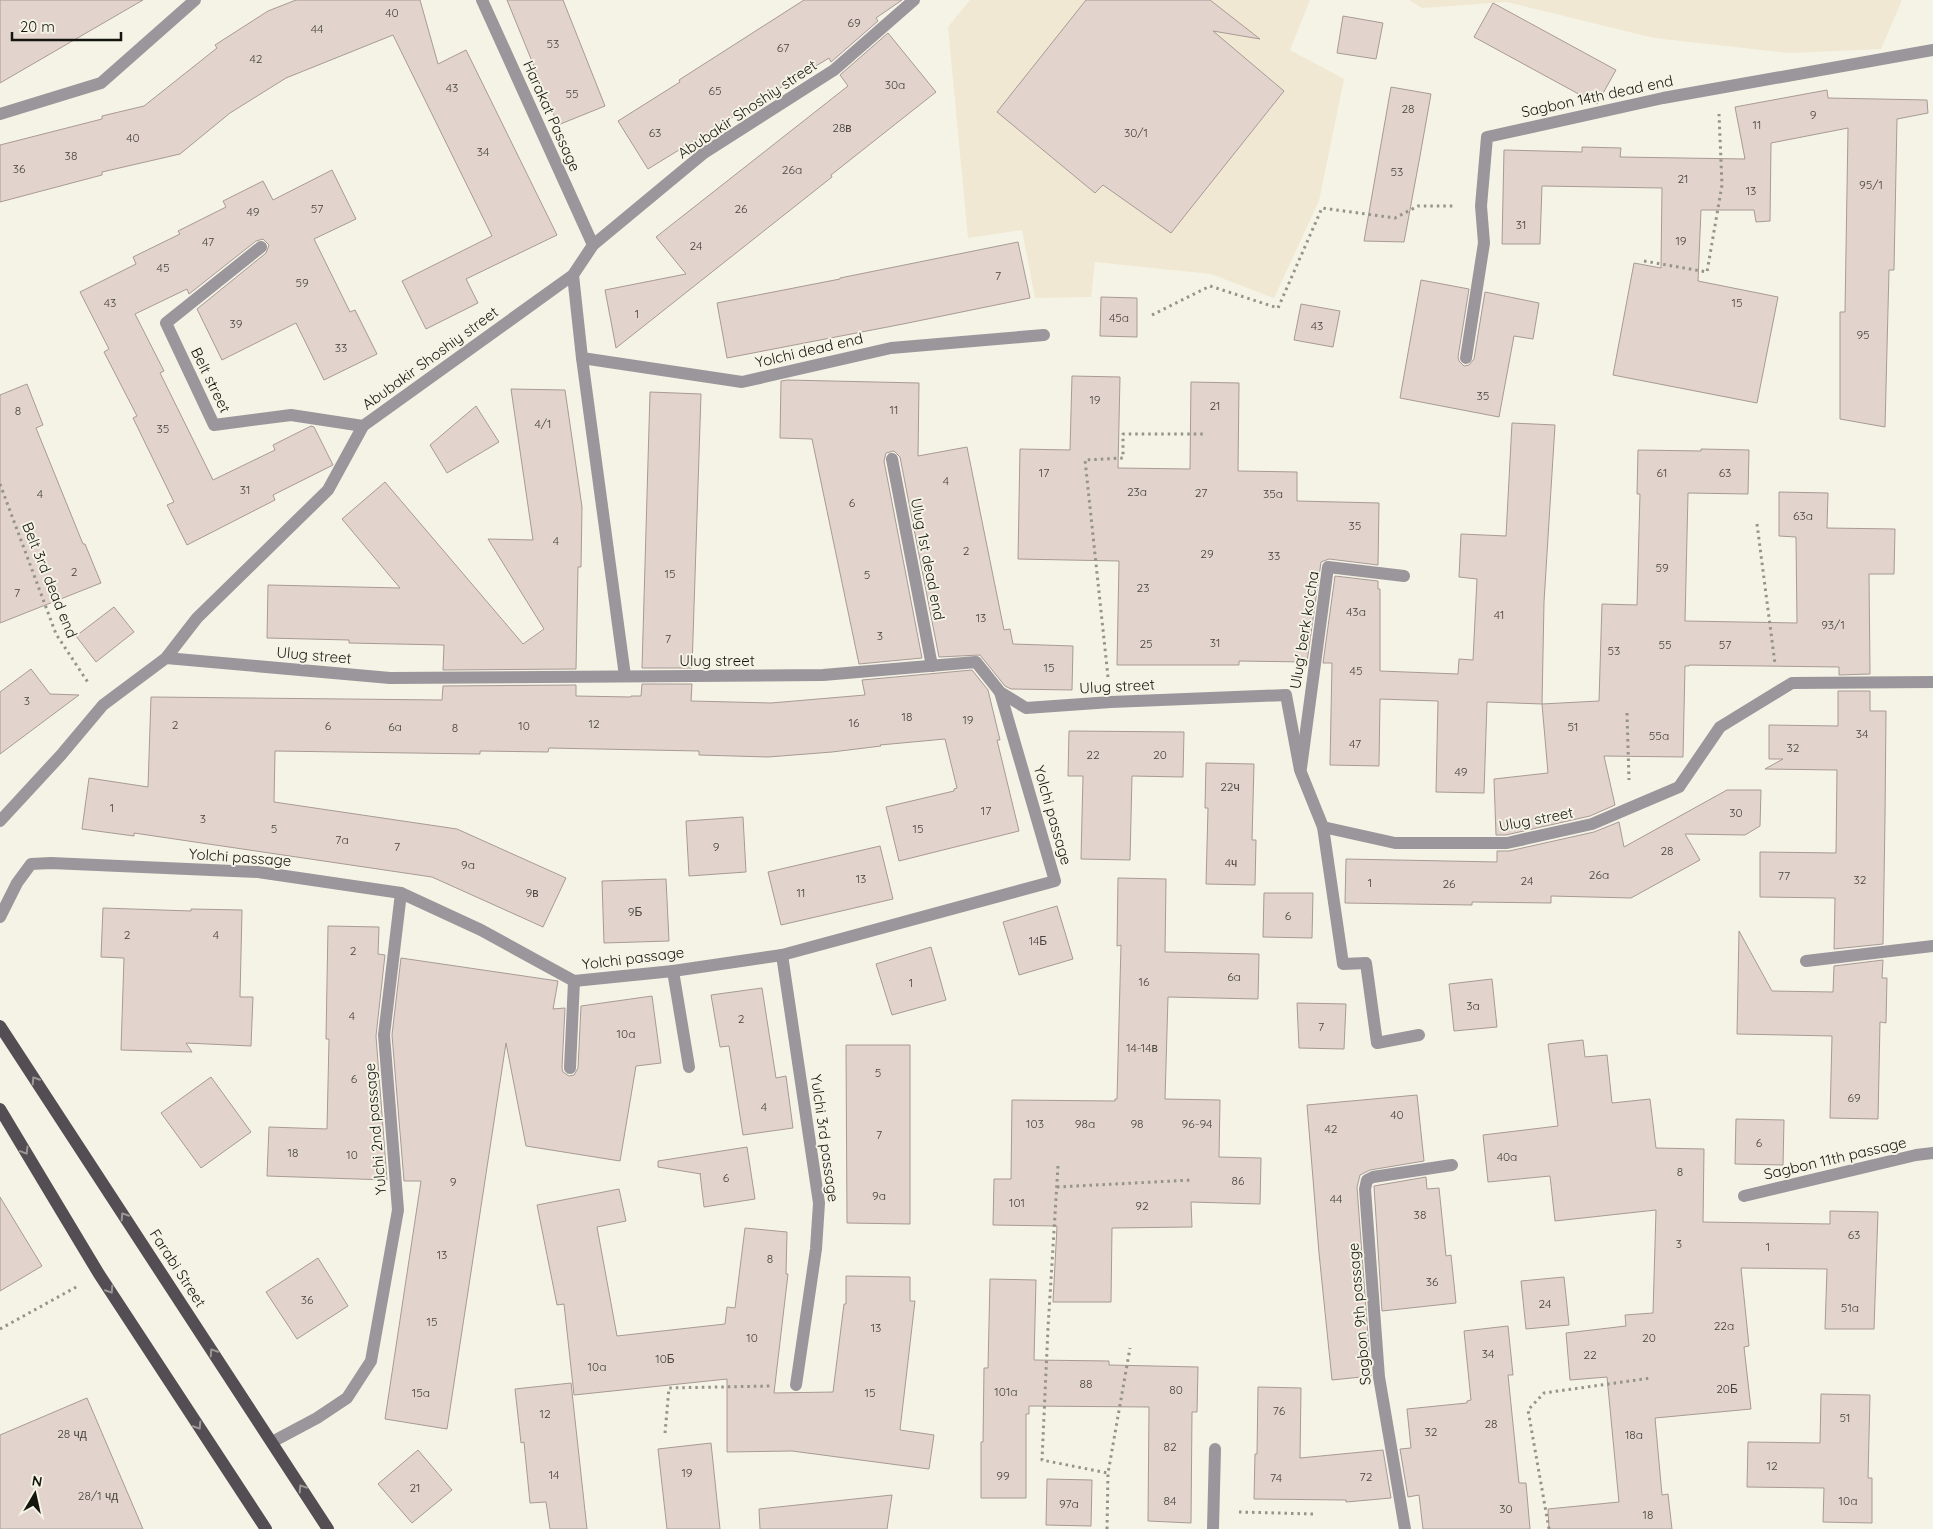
<svg xmlns="http://www.w3.org/2000/svg" width="1933" height="1529" font-family="Quicksand,sans-serif">
  <style>
    .education { fill: #f0e8d2 }
    .building { fill: #e2d3cd; stroke: #a89a95 }
    .lines { fill: none; stroke-linecap: round; stroke-linejoin: round }
    .path { stroke: #95948a; stroke-width: 3; stroke-dasharray: 2.5 4; stroke-linecap: butt }
    .service { stroke: #9b969b; stroke-width: 12 }
    .minor { stroke: #9b969b; stroke-width: 12 }
    .primary { stroke: #544d54; stroke-width: 12 }
    .oneway { stroke: #9c9895 }
    .labels { text-anchor: middle; dominant-baseline: central; stroke-width: 4; stroke-linejoin: round; paint-order: stroke }
    .number-label { font-size: 12px; fill: #48443f }
    .street-label { font-size: 15px; fill: #151510; stroke: #f5f3e5 }
  </style>
  <rect width="100%" height="100%" fill="#f5f3e5"/>
  <g class="education">
    <path d="M970,0H1310L1290,50L1344,79L1319,201L1274,298L1211,274L1095,262L1091,297L1035,298L1022,230L968,238L948,27Z"/>
    <path d="M1409,0H1902L1881,49L1790,53L1654,38L1507,2L1422,8Z"/>
  </g>
  <g class="building">
    <path d="M0,0H143L0,83Z"/>
    <path d="M296,0H420L438,64L466,50L557,235L466,279L478,303L426,329L402,281L492,236L393,35L286,78L230,113L180,154L102,172V175L0,202V145L102,119V116L144,106L217,48L215,45L268,11Z"/>
    <path d="M507,0H563L605,106L558,125Z"/>
    <path d="M804,0H902L876,18L878,21L831,62L829,58L648,169L618,121L680,82L679,80Z"/>
    <path d="M1086,0H1210L1260,39L1213,31L1284,91L1171,233L1103,185L1095,193L997,112Z"/>
    <path d="M1493,3L1616,70L1597,104L1474,37Z"/>
    <path d="M1343,16L1383,23L1376,59L1337,53Z"/>
    <path d="M888,33L936,92L831,175L832,177L616,348L605,290L686,274L656,237L848,86L840,75Z"/>
    <path d="M1391,87L1431,94L1420,156L1404,242L1364,241Z"/>
    <path d="M1827,90L1828,98L1927,100L1928,113L1897,119L1894,270H1889L1885,427L1840,419V312H1845L1848,128L1771,143L1770,221L1756,222L1754,210H1701L1698,281L1778,297L1757,403L1613,375L1634,263L1661,268L1662,188L1542,186L1540,244H1502L1504,150L1582,152V147L1621,148L1620,157L1745,159L1735,107Z"/>
    <path d="M332,170L356,219L314,239L350,312L355,310L377,354L324,380L296,323L222,360L197,309L266,253L269,245L263,239L256,241L189,294L187,289L135,314L164,371L160,373L213,480L275,450L273,445L311,426L314,427L333,465L273,495L275,500L187,545L167,505L174,502L133,418L137,416L104,352L109,349L80,292L136,264L133,257L180,234L178,231L226,207L223,201L263,181L273,200Z"/>
    <path d="M1018,242L1030,298L903,324L727,358L717,303L840,279V278Z"/>
    <path d="M1421,280L1469,289L1458,357L1459,361L1464,366L1469,365L1474,359L1485,292L1539,303L1533,339L1514,336L1499,417L1400,398Z"/>
    <path d="M1101,297L1137,298V337L1100,336Z"/>
    <path d="M1301,304L1340,311L1333,347L1294,340Z"/>
    <path d="M1072,376L1120,377L1118,468L1190,469L1191,382L1239,383L1238,471L1297,472V501L1379,503L1378,565L1329,559L1321,562L1307,662L1239,661V665H1117L1119,561L1018,559L1020,449L1070,450Z"/>
    <path d="M787,380L919,383L918,456L967,447L1004,630L1010,629L1013,644L1073,646L1072,690L1011,689L1005,686L980,655L939,657L900,457L894,451L886,453L884,461L922,658L859,664L812,439L780,438L781,381Z"/>
    <path d="M27,384L43,425L36,428L83,544H85L101,583L0,623V395Z"/>
    <path d="M511,389L565,390L582,507L581,567H578L576,669L443,670L444,645L349,643V640L267,638L268,585L400,588L342,519L385,482L523,644L544,629L488,539L533,540Z"/>
    <path d="M650,392L701,394L692,668H642Z"/>
    <path d="M476,406L499,442L447,473L430,445Z"/>
    <path d="M1512,423L1555,425L1544,602L1542,704L1487,702L1484,793L1436,792L1438,701L1380,699L1379,766L1330,765L1332,663H1323L1335,576L1378,581V589H1380V671L1458,674L1459,659L1473,660L1477,579L1459,577L1461,534L1506,536Z"/>
    <path d="M1701,449L1749,450L1748,494L1688,493L1685,621L1797,623L1796,537L1779,536V492L1828,493L1827,528L1895,529L1894,574H1869L1870,674L1839,675V667L1689,665V666H1685L1683,757L1604,756L1615,805L1590,816L1506,835H1496L1494,779L1548,773L1542,704L1599,701L1602,604L1637,605L1640,494H1637L1638,450L1701,451Z"/>
    <path d="M114,607L134,632L96,662L76,636Z"/>
    <path d="M31,669L50,694L79,695L0,754V692Z"/>
    <path d="M972,670L988,690L1000,740H997L1019,831L899,861L886,807L954,791V789L957,788L945,739L880,745L881,746L832,752L768,757L699,755V751L549,748L548,752L480,751V754L275,751L274,802L457,829L566,878L543,927L432,877L134,833V836L82,829L89,778L148,787L151,697L442,700L443,686L576,685V696L631,697V696H641L642,684H692L691,701L771,703L865,695L862,680Z"/>
    <path d="M1838,691H1870V711H1886L1885,818L1883,944L1834,949L1835,898L1760,897V852L1836,853L1837,770L1765,769L1783,759H1769V725L1838,726Z"/>
    <path d="M1069,731L1184,732L1183,777L1132,776L1130,860L1081,859L1083,776H1068Z"/>
    <path d="M1206,763L1254,764L1252,840H1256L1255,885L1206,884L1208,808H1205Z"/>
    <path d="M1727,790H1761L1760,826L1745,835L1685,834L1700,860L1631,898L1551,896V903L1472,902V905L1345,903L1346,859L1497,862V851H1509L1594,832L1619,822L1624,847Z"/>
    <path d="M743,817L746,872L689,876L686,821Z"/>
    <path d="M880,846L893,899L781,925L768,872Z"/>
    <path d="M1118,878L1166,879L1165,952L1259,954L1258,999L1168,997L1165,1099L1220,1100L1219,1157L1261,1158L1260,1204L1191,1202L1192,1227L1112,1228L1111,1302H1053L1057,1226L993,1225L994,1179H1011L1012,1100L1115,1101V1099H1117L1121,945L1117,946Z"/>
    <path d="M666,879L669,941L604,943L602,881Z"/>
    <path d="M1264,893H1313L1312,938L1263,937Z"/>
    <path d="M1057,906L1073,959L1019,975L1003,922Z"/>
    <path d="M103,908L191,911V909L242,910L240,997H253L251,1046L186,1043L192,1052L121,1050L124,958L101,957Z"/>
    <path d="M328,926L379,927L378,954L385,955L376,1036L387,1180L267,1176L269,1127L327,1129L329,1039H326Z"/>
    <path d="M1739,931L1772,991L1833,992L1834,966L1883,960L1882,978H1887L1886,1023L1880,1022L1878,1119L1830,1118L1832,1036L1737,1034Z"/>
    <path d="M931,947L946,1000L892,1015L876,964Z"/>
    <path d="M401,958L558,981L553,1009L565,1008L562,1068L563,1072L569,1076L574,1075L578,1068L581,1006L652,996L661,1063L636,1066L620,1161L526,1146L506,1043L447,1429L385,1419L421,1181H404L392,1035Z"/>
    <path d="M1492,979L1497,1027L1454,1031L1449,984Z"/>
    <path d="M762,988L776,1078L786,1076L793,1128L743,1135L729,1046L720,1047L711,995Z"/>
    <path d="M1297,1003L1346,1004L1344,1049L1299,1048Z"/>
    <path d="M1583,1040L1585,1057L1607,1055L1612,1103L1650,1099L1656,1148L1704,1149L1703,1222L1830,1224V1211L1878,1212L1874,1329H1825L1827,1269L1741,1268L1749,1346L1744,1347L1751,1409L1655,1418L1662,1495L1668,1494L1672,1529H1549L1548,1509L1619,1502L1607,1377L1570,1380L1566,1333L1626,1326L1625,1315L1653,1313L1656,1210L1555,1221L1550,1176L1488,1182L1483,1135L1558,1126L1548,1044Z"/>
    <path d="M846,1045H910V1224L847,1223Z"/>
    <path d="M211,1077L251,1132L201,1168L161,1113Z"/>
    <path d="M1417,1095L1424,1161L1370,1170L1360,1175L1357,1187L1371,1376L1332,1380L1319,1253L1307,1105Z"/>
    <path d="M1736,1119L1784,1120L1783,1165L1735,1164Z"/>
    <path d="M747,1147L755,1199L704,1207L700,1174H701L658,1167V1161Z"/>
    <path d="M1426,1177L1427,1189L1439,1188L1446,1256L1451,1255L1456,1303L1382,1311L1374,1186Z"/>
    <path d="M619,1189L626,1221L597,1227L617,1336L725,1324L727,1307L735,1308L745,1228L787,1232L786,1274H788L774,1393L833,1392L844,1304H846V1276L910,1277V1301H915L900,1430L934,1435L929,1469L792,1451L727,1452V1379L574,1395L564,1304L557,1305L537,1205Z"/>
    <path d="M0,1197L42,1266L0,1291Z"/>
    <path d="M318,1258L348,1306L297,1339L266,1292Z"/>
    <path d="M1564,1277L1569,1325L1526,1329L1521,1281Z"/>
    <path d="M990,1279L1036,1280L1034,1360L1109,1361V1365L1198,1367L1197,1412H1192L1191,1523L1148,1521L1149,1407L1029,1406V1414H1026V1498H981V1442H983L984,1368H988Z"/>
    <path d="M1508,1326L1513,1375H1508L1519,1483H1526L1530,1529H1423L1419,1495L1408,1497L1400,1449L1411,1448L1407,1409L1467,1403V1401L1471,1400L1464,1331Z"/>
    <path d="M571,1383L587,1529H550L546,1502L530,1503L524,1442L521,1443L515,1389Z"/>
    <path d="M1258,1387L1301,1388L1300,1458L1383,1450L1391,1498L1346,1502V1500L1254,1499L1255,1454H1257Z"/>
    <path d="M1821,1394L1870,1395L1868,1478H1872V1523L1823,1522L1824,1488L1747,1487L1748,1442L1820,1443Z"/>
    <path d="M87,1398L143,1529H0V1435Z"/>
    <path d="M711,1443L720,1529H667L658,1449Z"/>
    <path d="M418,1450L452,1490L412,1523L378,1484Z"/>
    <path d="M1047,1479L1092,1480L1091,1526L1046,1525Z"/>
    <path d="M892,1495L887,1529H760L759,1509Z"/>
  </g>
  <g class="lines">
    <g class="path">
      <path d="M1644,261L1707,272L1722,185L1719,114"/>
      <path d="M1152,315L1210,286L1278,308L1322,208L1395,218L1418,206H1455"/>
      <path d="M0,484L56,634L89,684"/>
      <path d="M1757,524L1775,664"/>
      <path d="M1108,677L1085,460L1123,458V434H1205"/>
      <path d="M1627,713L1629,780"/>
      <path d="M1058,1166L1048,1328L1042,1460L1108,1473"/>
      <path d="M1057,1187L1192,1180"/>
      <path d="M0,1329L78,1286"/>
      <path d="M665,1433L669,1388L771,1386"/>
      <path d="M1239,1512L1314,1514"/>
      <path d="M1107,1529L1108,1473L1130,1348"/>
      <path d="M1549,1529L1528,1410L1544,1393L1651,1378"/>
    </g>
    <g class="service">
      <path d="M261,247L166,323L214,425L291,415L363,426"/>
      <path d="M892,459L932,666"/>
      <path d="M1301,768L1328,567L1404,576"/>
      <path d="M1323,827L1343,964L1366,963L1377,1043L1419,1035"/>
      <path d="M1806,961L1933,946"/>
      <path d="M673,971L689,1067"/>
      <path d="M570,1068L574,981"/>
      <path d="M1744,1196L1916,1155L1933,1153"/>
      <path d="M1405,1529L1379,1377L1365,1189L1367,1180L1373,1177L1452,1165"/>
    </g>
    <g class="minor">
      <path d="M482,0L593,245"/>
      <path d="M0,114L101,83L195,0"/>
      <path d="M573,275L582,358L625,676"/>
      <path d="M582,358L742,382L891,348L1044,335"/>
      <path d="M1466,358L1484,243L1481,206L1487,137L1663,98L1933,50"/>
      <path d="M166,658L390,678L823,675L976,662L1000,692L1026,708L1111,702L1286,695L1300,770L1323,827L1395,843H1507L1592,824L1679,787L1720,727L1792,683L1933,682"/>
      <path d="M0,821L61,755L103,705L166,658L197,618L328,490L363,426L573,275L593,245L704,153L834,70L914,0"/>
      <path d="M0,917L17,883L31,864L51,863L258,872L401,893L481,930L574,981L673,971L782,955L1055,881L1000,692"/>
      <path d="M782,955L819,1203L816,1249L796,1385"/>
      <path d="M272,1442L317,1418L347,1398L371,1361L398,1210L384,1035L401,893"/>
      <path d="M1213,1529L1215,1449"/>
    </g>
    <g class="primary">
      <path d="M0,1026L328,1529"/>
      <path d="M0,1109L99,1274L266,1529"/>
    </g>
  </g>
  <defs><path id="oneway-chevron" d="M-2-3.5L2.5 0L-2 3.5" fill="none" stroke-width="1.6" stroke-linecap="round" stroke-linejoin="round" transform="scale(1.25)"/></defs>
  <g class="oneway">
    <use href="#oneway-chevron" transform="translate(35 1080) rotate(-123)"/>
    <use href="#oneway-chevron" transform="translate(25 1151) rotate(59)"/>
    <use href="#oneway-chevron" transform="translate(124 1216) rotate(-123)"/>
    <use href="#oneway-chevron" transform="translate(110 1290) rotate(57)"/>
    <use href="#oneway-chevron" transform="translate(213 1352) rotate(-123)"/>
    <use href="#oneway-chevron" transform="translate(198 1426) rotate(57)"/>
    <use href="#oneway-chevron" transform="translate(302 1488) rotate(-123)"/>
  </g>
  <g class="labels">
    <g class="number-label">
      <text x="392" y="12">40</text>
      <text x="854" y="22">69</text>
      <text x="317" y="28">44</text>
      <text x="553" y="43">53</text>
      <text x="783" y="47">67</text>
      <text x="256" y="58">42</text>
      <text x="895" y="84">30a</text>
      <text x="452" y="87">43</text>
      <text x="715" y="90">65</text>
      <text x="572" y="93">55</text>
      <text x="1408" y="108">28</text>
      <text x="1813" y="114">9</text>
      <text x="1757" y="124">11</text>
      <text x="842" y="127">28в</text>
      <text x="655" y="132">63</text>
      <text x="1136" y="132">30/1</text>
      <text x="133" y="137">40</text>
      <text x="483" y="151">34</text>
      <text x="71" y="155">38</text>
      <text x="19" y="168">36</text>
      <text x="792" y="169">26a</text>
      <text x="1397" y="171">53</text>
      <text x="1683" y="178">21</text>
      <text x="1871" y="184">95/1</text>
      <text x="1751" y="190">13</text>
      <text x="317" y="208">57</text>
      <text x="741" y="208">26</text>
      <text x="253" y="211">49</text>
      <text x="1521" y="224">31</text>
      <text x="1681" y="240">19</text>
      <text x="208" y="241">47</text>
      <text x="696" y="245">24</text>
      <text x="163" y="267">45</text>
      <text x="998" y="275">7</text>
      <text x="302" y="282">59</text>
      <text x="110" y="302">43</text>
      <text x="1737" y="302">15</text>
      <text x="637" y="313">1</text>
      <text x="1119" y="317">45a</text>
      <text x="236" y="323">39</text>
      <text x="1317" y="325">43</text>
      <text x="1863" y="334">95</text>
      <text x="341" y="347">33</text>
      <text x="1483" y="395">35</text>
      <text x="1095" y="399">19</text>
      <text x="1215" y="405">21</text>
      <text x="894" y="409">11</text>
      <text x="18" y="410">8</text>
      <text x="543" y="423">4/1</text>
      <text x="163" y="428">35</text>
      <text x="1044" y="472">17</text>
      <text x="1662" y="472">61</text>
      <text x="1725" y="472">63</text>
      <text x="946" y="480">4</text>
      <text x="245" y="489">31</text>
      <text x="1137" y="491">23a</text>
      <text x="1201" y="492">27</text>
      <text x="40" y="493">4</text>
      <text x="1273" y="493">35a</text>
      <text x="852" y="502">6</text>
      <text x="1803" y="515">63a</text>
      <text x="1355" y="525">35</text>
      <text x="556" y="540">4</text>
      <text x="966" y="550">2</text>
      <text x="1207" y="553">29</text>
      <text x="1274" y="555">33</text>
      <text x="1662" y="567">59</text>
      <text x="74" y="571">2</text>
      <text x="670" y="573">15</text>
      <text x="867" y="574">5</text>
      <text x="1143" y="587">23</text>
      <text x="17" y="592">7</text>
      <text x="1356" y="611">43a</text>
      <text x="1499" y="614">41</text>
      <text x="981" y="617">13</text>
      <text x="1833" y="624">93/1</text>
      <text x="880" y="635">3</text>
      <text x="668" y="638">7</text>
      <text x="1215" y="642">31</text>
      <text x="1146" y="643">25</text>
      <text x="1665" y="644">55</text>
      <text x="1725" y="644">57</text>
      <text x="1614" y="650">53</text>
      <text x="1049" y="667">15</text>
      <text x="1356" y="670">45</text>
      <text x="27" y="700">3</text>
      <text x="907" y="716">18</text>
      <text x="968" y="719">19</text>
      <text x="854" y="722">16</text>
      <text x="594" y="723">12</text>
      <text x="175" y="724">2</text>
      <text x="328" y="725">6</text>
      <text x="524" y="725">10</text>
      <text x="395" y="726">6a</text>
      <text x="1573" y="726">51</text>
      <text x="455" y="727">8</text>
      <text x="1862" y="733">34</text>
      <text x="1659" y="735">55a</text>
      <text x="1355" y="743">47</text>
      <text x="1793" y="747">32</text>
      <text x="1093" y="754">22</text>
      <text x="1160" y="754">20</text>
      <text x="1461" y="771">49</text>
      <text x="1230" y="786">22ч</text>
      <text x="112" y="807">1</text>
      <text x="986" y="810">17</text>
      <text x="1736" y="812">30</text>
      <text x="203" y="818">3</text>
      <text x="274" y="828">5</text>
      <text x="918" y="828">15</text>
      <text x="342" y="839">7a</text>
      <text x="397" y="846">7</text>
      <text x="716" y="846">9</text>
      <text x="1667" y="850">28</text>
      <text x="1231" y="862">4ч</text>
      <text x="468" y="864">9a</text>
      <text x="1599" y="874">26a</text>
      <text x="1784" y="875">77</text>
      <text x="861" y="878">13</text>
      <text x="1860" y="879">32</text>
      <text x="1527" y="880">24</text>
      <text x="1370" y="882">1</text>
      <text x="1449" y="883">26</text>
      <text x="532" y="892">9в</text>
      <text x="801" y="892">11</text>
      <text x="635" y="911">9Б</text>
      <text x="1288" y="915">6</text>
      <text x="127" y="934">2</text>
      <text x="216" y="934">4</text>
      <text x="1038" y="940">14Б</text>
      <text x="353" y="950">2</text>
      <text x="1234" y="976">6a</text>
      <text x="1144" y="981">16</text>
      <text x="911" y="982">1</text>
      <text x="1473" y="1005">3a</text>
      <text x="352" y="1015">4</text>
      <text x="741" y="1018">2</text>
      <text x="1321" y="1026">7</text>
      <text x="626" y="1033">10a</text>
      <text x="1142" y="1047">14-14в</text>
      <text x="878" y="1072">5</text>
      <text x="354" y="1078">6</text>
      <text x="1854" y="1097">69</text>
      <text x="764" y="1106">4</text>
      <text x="1397" y="1114">40</text>
      <text x="1035" y="1123">103</text>
      <text x="1085" y="1123">98a</text>
      <text x="1137" y="1123">98</text>
      <text x="1197" y="1123">96-94</text>
      <text x="1331" y="1128">42</text>
      <text x="879" y="1134">7</text>
      <text x="1759" y="1142">6</text>
      <text x="293" y="1152">18</text>
      <text x="352" y="1154">10</text>
      <text x="1507" y="1156">40a</text>
      <text x="1680" y="1171">8</text>
      <text x="726" y="1177">6</text>
      <text x="1238" y="1180">86</text>
      <text x="453" y="1181">9</text>
      <text x="879" y="1195">9a</text>
      <text x="1336" y="1198">44</text>
      <text x="1017" y="1202">101</text>
      <text x="1142" y="1205">92</text>
      <text x="1420" y="1214">38</text>
      <text x="1854" y="1234">63</text>
      <text x="1679" y="1243">3</text>
      <text x="1768" y="1246">1</text>
      <text x="442" y="1254">13</text>
      <text x="770" y="1258">8</text>
      <text x="1432" y="1281">36</text>
      <text x="307" y="1299">36</text>
      <text x="1545" y="1303">24</text>
      <text x="1850" y="1307">51a</text>
      <text x="432" y="1321">15</text>
      <text x="1724" y="1325">22a</text>
      <text x="876" y="1327">13</text>
      <text x="752" y="1337">10</text>
      <text x="1649" y="1337">20</text>
      <text x="1488" y="1353">34</text>
      <text x="1590" y="1354">22</text>
      <text x="665" y="1358">10Б</text>
      <text x="597" y="1366">10a</text>
      <text x="1086" y="1383">88</text>
      <text x="1727" y="1388">20Б</text>
      <text x="1176" y="1389">80</text>
      <text x="1006" y="1391">101a</text>
      <text x="421" y="1392">15a</text>
      <text x="870" y="1392">15</text>
      <text x="1279" y="1410">76</text>
      <text x="545" y="1413">12</text>
      <text x="1845" y="1417">51</text>
      <text x="1491" y="1423">28</text>
      <text x="1431" y="1431">32</text>
      <text x="72" y="1433">28 чд</text>
      <text x="1634" y="1434">18a</text>
      <text x="1170" y="1446">82</text>
      <text x="1772" y="1465">12</text>
      <text x="687" y="1472">19</text>
      <text x="554" y="1474">14</text>
      <text x="1003" y="1475">99</text>
      <text x="1366" y="1476">72</text>
      <text x="1276" y="1477">74</text>
      <text x="415" y="1487">21</text>
      <text x="98" y="1495">28/1 чд</text>
      <text x="1170" y="1500">84</text>
      <text x="1848" y="1500">10a</text>
      <text x="1069" y="1503">97a</text>
      <text x="1506" y="1508">30</text>
      <text x="1648" y="1514">18</text>
    </g>
    <g class="street-label">
      <text transform="translate(1597 96) rotate(-12)">Sagbon 14th dead end</text>
      <text transform="translate(747 109) rotate(-34)">Abubakir Shoshiy street</text>
      <text transform="translate(552 116) rotate(66)">Harakat Passage</text>
      <text transform="translate(809 350) rotate(-13)">Yolchi dead end</text>
      <text transform="translate(430 358) rotate(-36)">Abubakir Shoshiy street</text>
      <text transform="translate(211 380) rotate(64)">Belt street</text>
      <text transform="translate(928 559) rotate(79)">Ulug 1st dead end</text>
      <text transform="translate(50 580) rotate(68)">Belt 3rd dead end</text>
      <text transform="translate(1304 630) rotate(-81)">Ulug' berk ko'cha</text>
      <text transform="translate(314 655) rotate(5)">Ulug street</text>
      <text x="717" y="660">Ulug street</text>
      <text transform="translate(1117 686) rotate(-3)">Ulug street</text>
      <text transform="translate(1053 815) rotate(74)">Yolchi passage</text>
      <text transform="translate(1536 819) rotate(-11)">Ulug street</text>
      <text transform="translate(240 857) rotate(4)">Yolchi passage</text>
      <text transform="translate(633 958) rotate(-7)">Yolchi passage</text>
      <text transform="translate(375 1129) rotate(-95)">Yulchi 2nd passage</text>
      <text transform="translate(825 1138) rotate(82)">Yulchi 3rd passage</text>
      <text transform="translate(1835 1158) rotate(-13)">Sagbon 11th passage</text>
      <text transform="translate(178 1268) rotate(57)">Farabi Street</text>
      <text transform="translate(1359 1314) rotate(-95)">Sagbon 9th passage</text>
    </g>
  </g>
  <g transform="translate(35 1494) rotate(9)" stroke="#f5f3e5" stroke-width="4" paint-order="stroke">
  <path d="M0-4L9 19L0 12L-9 19Z" fill="#151510"/>
  <text y="-8" font-size="14" font-weight="bold" text-anchor="middle" fill="#151510">N</text>
  </g>
  <path d="M12 32v8h109v-8" fill="none" stroke="#151510" stroke-width="2.5"/>
  <text x="20" y="32" font-size="15" fill="#151510" stroke="#f5f3e5" stroke-width="4" paint-order="stroke">20 m</text>
</svg>
